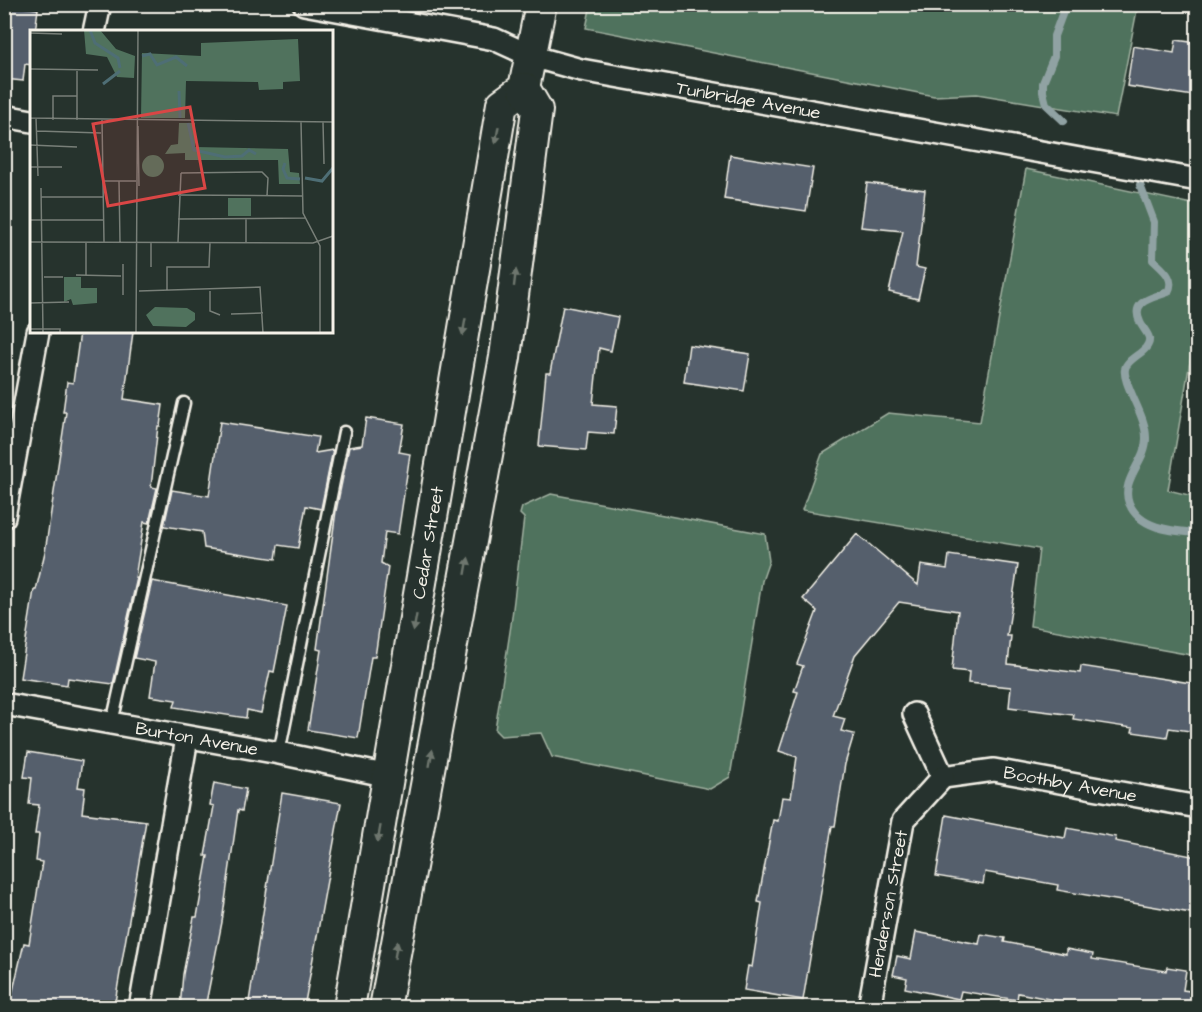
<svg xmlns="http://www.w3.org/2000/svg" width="1202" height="1012" font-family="'Architects Daughter',sans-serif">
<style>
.green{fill:#50725d;stroke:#a2b2a2;stroke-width:1.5}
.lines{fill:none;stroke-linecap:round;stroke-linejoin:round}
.stream{stroke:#90a2a3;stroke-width:8}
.building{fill:#545f6c;stroke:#f4f1e8;stroke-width:1.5}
.service-casing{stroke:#f4f1e8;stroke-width:15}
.minor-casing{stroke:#f4f1e8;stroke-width:26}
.secondary-casing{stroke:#f4f1e8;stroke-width:34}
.service{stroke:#26332d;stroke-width:10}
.minor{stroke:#26332d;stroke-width:21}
.secondary{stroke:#26332d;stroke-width:30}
.oneway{fill:#6e766e}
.labels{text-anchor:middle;stroke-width:5;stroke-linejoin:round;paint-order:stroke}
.street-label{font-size:18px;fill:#f4f1e8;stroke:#26332d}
.inset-river{fill:none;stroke:#4e6e75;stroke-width:3}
.inset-road{fill:none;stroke:#787f78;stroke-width:1.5}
.view{fill:#da4645;fill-opacity:0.15;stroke:#da4645;stroke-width:3}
.inset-edge{fill:none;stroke:#f4f1e8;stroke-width:3}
</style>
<rect width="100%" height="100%" fill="#26332d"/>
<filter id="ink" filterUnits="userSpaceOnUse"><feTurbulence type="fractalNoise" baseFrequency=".0167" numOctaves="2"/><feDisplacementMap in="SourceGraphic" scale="12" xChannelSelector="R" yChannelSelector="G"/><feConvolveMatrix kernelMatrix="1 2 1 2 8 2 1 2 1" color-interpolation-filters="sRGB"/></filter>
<g filter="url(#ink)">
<path class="green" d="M591,4H1138V5L1116,117L977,94L934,96L586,28Z
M1026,169L1197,205V321L1168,490L1197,497V656L1030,626L1039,549L802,510L822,454L888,413L980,422Z
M551,494L765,534L769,561L762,581L730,777L710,789L552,757L541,733L501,736L495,730L511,625L524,518L520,514L522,507Z"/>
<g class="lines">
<path class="stream" d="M1064,121L1046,104L1043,92V83L1054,56V36L1066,4
M1140,185L1154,222L1153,260C1162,269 1176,278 1168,292C1153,298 1130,300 1140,322C1142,327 1148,333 1149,338C1151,352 1127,357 1125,369C1122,384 1147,416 1146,439C1146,461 1120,480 1129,503C1140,530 1174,531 1198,533"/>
</g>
<path class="building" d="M4,5L38,9L35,32H32V65L25,64L23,81L4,79Z
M1176,40L1197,43L1193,96L1127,86L1133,46L1174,53Z
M730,155L813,168L806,211L724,199Z
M867,183L925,190L916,267L925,269L918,299L889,292L903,231L861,227Z
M563,306L618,317L611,351L599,348L593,404L617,406L614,434L588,432L586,450L539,446L546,373H550Z
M80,332H133L124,399L163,405L160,426H158L151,487L157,488L149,523L144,522L135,578H137L113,684L68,678L67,685L20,678L34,590H36L45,552L66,412H63L67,382L73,383Z
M689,345L750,354L744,391L684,382Z
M366,418L404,424L399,452L410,454L398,534L385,532L381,563L388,567L375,657H371L358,738L308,730L321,650L317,649L336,511L349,447L362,445Z
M220,422L318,437L315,453L333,450L321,509L306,506L298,548L278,545L276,559L204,548L202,532L164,526L172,490L209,496Z
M857,534L918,585L921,565L947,569L949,555L1018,565L1007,636H1011L1008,664L1080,673L1081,666L1197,684V732L1169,728L1167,737L1132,732L1133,728L1073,719L1074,715L1009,707L1011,687L968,683L969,672L952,670L958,611L899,602L855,655L833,716L845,719L841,731L854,734L845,764L835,826H832L803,1000L744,990L748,966L752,967L762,903L758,902L773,820L778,821L782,797L791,798L797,757L779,751L798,692L794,691L803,666L797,664L817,611L803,599Z
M152,581L287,606L274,672L270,671L261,713L247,710L246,718L174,707L176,700L150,696L155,662L134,658Z
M28,752L82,761L78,787L85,788L82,813L146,821L114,1008H9L24,943L29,944L42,862L36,861L39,834H35L39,805L29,804L32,778L24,777Z
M214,783L246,789L242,811L238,810L222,922L205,1008H180L183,974L194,917H197L208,856H205L214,806L210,805Z
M282,793L341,803L304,1008H248Z
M946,815L1065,838L1067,828L1116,837L1115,841L1197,857V914L1057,890L1058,885L985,872L983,884L936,876Z
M916,932L979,944L981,934L1005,938L1004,942L1066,954V949L1093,954L1092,959L1166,971L1167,967L1186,970L1183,990L1197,992V1008H1064L1065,1002L1018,993L1017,1000L961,991L959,999L905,988L907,978L893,975L897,956L911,959Z"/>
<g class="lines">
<g class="service-casing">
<path id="service" d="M112,723L184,403
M279,753L344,432"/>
</g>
<g class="minor-casing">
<g id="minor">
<path id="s1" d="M304,4L494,39L531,56L581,70L1198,180"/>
<path d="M94,32L100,4"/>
<path d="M4,116L32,121"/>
<path d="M4,517L38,332"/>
<path id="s2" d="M4,704L279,753L389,776"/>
<path d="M914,714L943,777"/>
<path id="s3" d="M943,777L994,770L1198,807"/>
<path d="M140,1008L187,738"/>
<path id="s4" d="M869,1008L903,821L943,777"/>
</g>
</g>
<g class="secondary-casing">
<g id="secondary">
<path id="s5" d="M349,1008L502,104L524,88L541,4"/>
<path d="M385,1008L505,357L537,110L524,88"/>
</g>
</g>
<use href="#service" class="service"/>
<use href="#minor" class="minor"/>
<use href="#secondary" class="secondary"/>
</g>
<defs><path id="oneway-solid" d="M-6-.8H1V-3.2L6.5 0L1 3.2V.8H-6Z" transform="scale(1.5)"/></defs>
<g class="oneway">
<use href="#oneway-solid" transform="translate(497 135) rotate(100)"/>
<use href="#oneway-solid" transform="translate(515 278) rotate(-83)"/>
<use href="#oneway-solid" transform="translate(464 327) rotate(100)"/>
<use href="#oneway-solid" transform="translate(467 566) rotate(-80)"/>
<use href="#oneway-solid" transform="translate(415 623) rotate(100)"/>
<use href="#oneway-solid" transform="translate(431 758) rotate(-80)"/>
<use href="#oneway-solid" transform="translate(379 834) rotate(100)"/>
<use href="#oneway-solid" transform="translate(396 950) rotate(-80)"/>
</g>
</g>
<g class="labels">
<g class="street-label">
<text dy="6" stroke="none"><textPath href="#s1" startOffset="456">Tunbridge Avenue</textPath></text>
<text dy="6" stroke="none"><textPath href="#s5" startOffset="472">Cedar Street</textPath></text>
<text dy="6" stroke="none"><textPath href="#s2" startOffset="196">Burton Avenue</textPath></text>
<text dy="6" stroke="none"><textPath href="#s3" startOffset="129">Boothby Avenue</textPath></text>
<text dy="6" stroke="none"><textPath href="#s4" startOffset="106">Henderson Street</textPath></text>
</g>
</g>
<g transform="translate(30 30)">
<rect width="303" height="303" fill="#26332d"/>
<path d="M54,0H70L86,19L105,26L104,48L87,47L77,27L56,24ZM268,9L270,51L253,52V59L229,60L228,52L156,51L155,88H111L112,23L171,26V13ZM149,93H165V117L258,119L260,142L269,143L270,154H249L248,130H155V123L135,124L141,115L148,114ZM112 136a11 11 0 1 1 22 0a11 11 0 1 1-22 0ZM198,168H221V186H198ZM34,247H51V258H67V273L43,275L41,269L34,272ZM125,277L157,278L165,283V290L156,297L123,296L116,285Z" fill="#50725d"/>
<path class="inset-river" d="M60,0L65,13L88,28L90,38M112,26L120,24L127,35L146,27L157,36M73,54L90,41M149,61L150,88M158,93L164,120L195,127L212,126L219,120L226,124M255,133L253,139L257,148L270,149M275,148L292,151L303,138"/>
<path class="inset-road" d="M0,3L32,4M1,39L68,40M47,41V90M0,68V88M0,88L303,92M6,88L8,146M23,90V66H47M72,90L74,212M271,92L273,183L290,216V303M293,92L294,134M108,96L109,156M7,101L71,103M0,115L47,117M0,137H32M151,143L232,142L238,148L237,166M72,151H106M89,151L90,212M11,158L13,303M148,165L273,166M11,167H74M148,189L275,188M0,190H74M0,212L283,213L303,206M121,212V237M148,212L151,143M216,213V189M46,245L91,246M56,245V213M14,247H33M109,261L230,257L233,303M137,261V237H179L180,213M180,261V281L190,285M93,265V234M0,273L39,272M201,284L233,283M0,299H30V303M106,303L108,0"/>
<path class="view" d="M160,77L175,158L78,176L63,94Z"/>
<rect width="303" height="303" class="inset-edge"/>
</g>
<rect width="1202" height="1012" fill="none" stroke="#26332d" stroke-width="24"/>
<rect x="12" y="12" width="1178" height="988" fill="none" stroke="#f4f1e8" stroke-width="2" filter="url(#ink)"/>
</svg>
